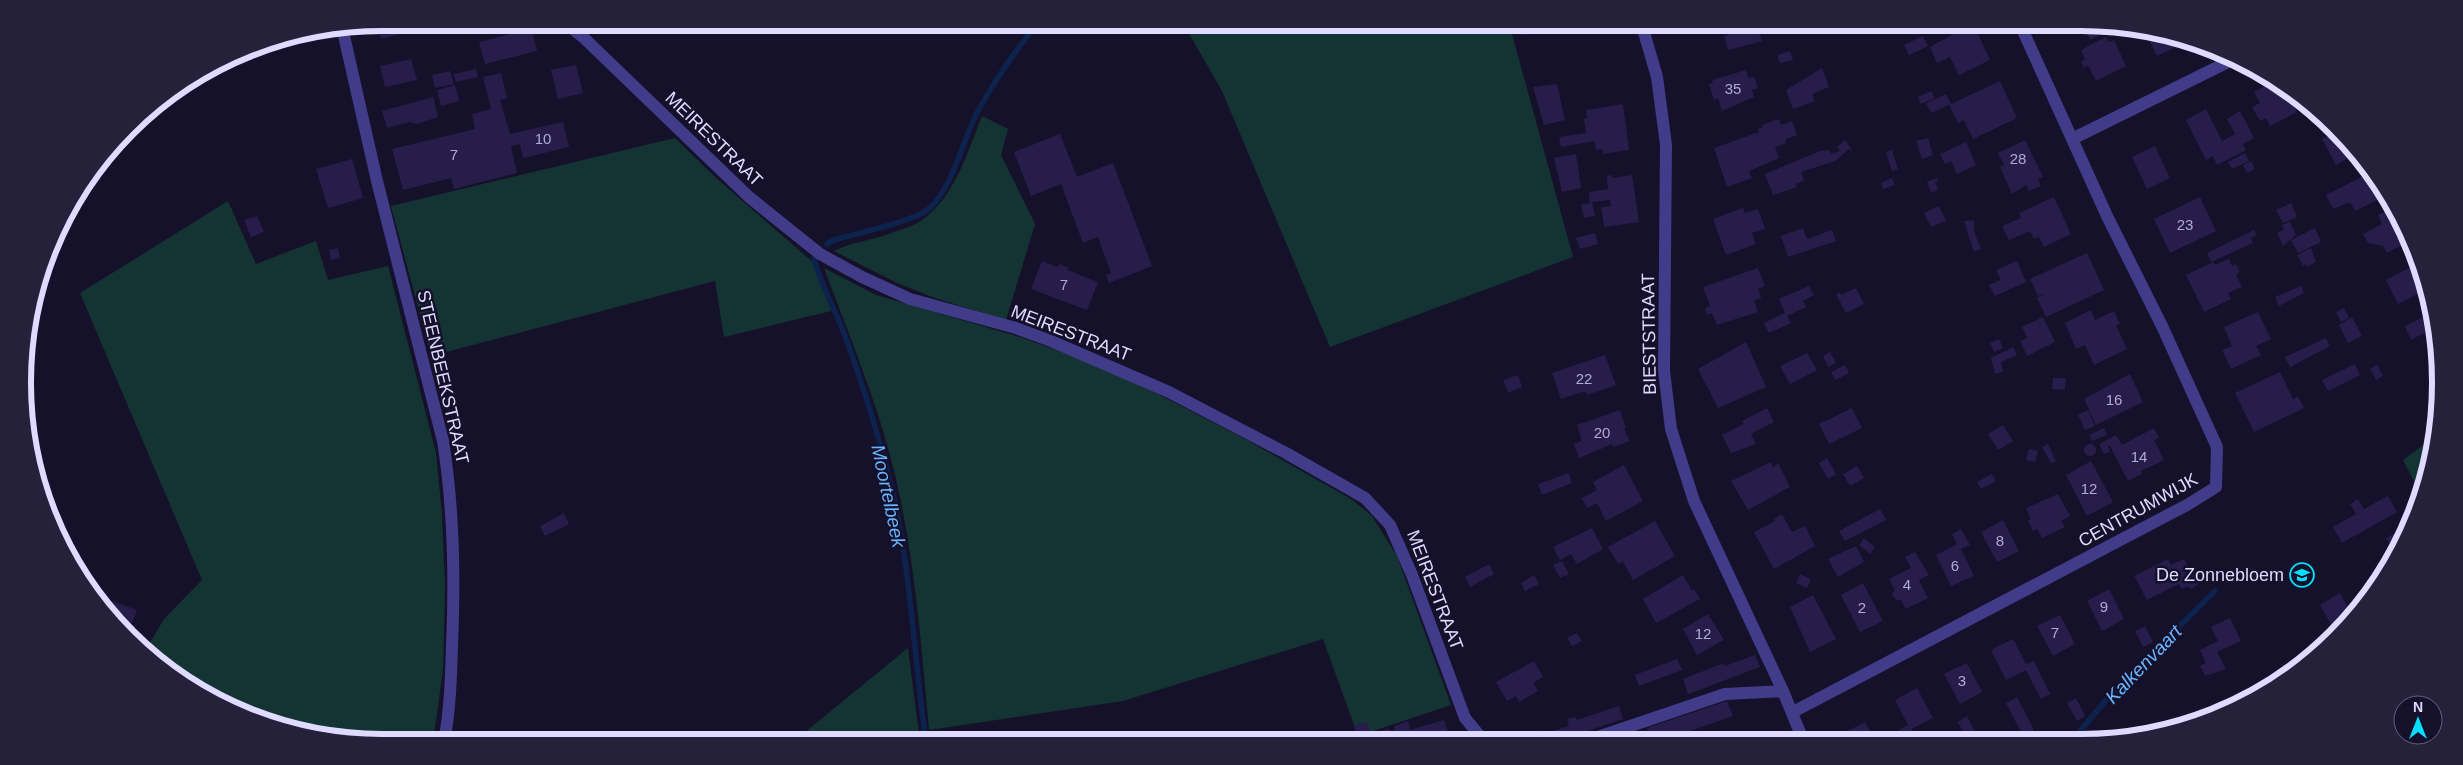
<svg xmlns="http://www.w3.org/2000/svg" width="2463" height="765" font-family="Helvetica,sans-serif">
<style>
.green{fill:#143434}
.lines{fill:none;stroke-linecap:round;stroke-linejoin:round}
.stream{stroke:#0d224d;stroke-width:5.5}
.building{fill:#271d4b}
.minor{stroke:#413c89;stroke-width:12}
.labels{text-anchor:middle;stroke-width:5;stroke-linejoin:round;paint-order:stroke}
.number-label{font-size:15px;fill:#b1abd2}
.street-label{font-size:18px;fill:#dfdaff;stroke:#16112a}
.poi-label{font-size:18px;fill:#dfdaff;stroke:#16112a;text-anchor:end}
.water-label{font-size:19px;font-style:italic;fill:#68b4ff;stroke:#16112a}
.rim{fill:none;stroke:#dfdaff;stroke-width:6}
</style>
<rect width="100%" height="100%" fill="#16112a"/>
<path class="green" d="M1183,23H1509L1573,257L1330,347L1222,91Z
M982,116L1008,129L1001,155L1035,224L1006,320L935,298L895,282L834,251C855,241 869,241 889,234C899,230 912,227 921,221C955,197 967,153 982,116Z
M675,138L715,177L815,264L831,311L724,337L715,281L431,356L391,206Z
M228,201L256,264L316,241L328,280L388,266L436,453L442,514L445,587L443,670L433,742H382L312,736L245,715L183,682L145,651L164,619L202,580L80,293Z
M824,268L876,295L1023,338L1089,362L1158,394L1247,440L1351,499L1372,516L1397,556L1451,705L1358,736L1323,639L1123,701L929,730C922,652 916,574 900,497C884,418 852,343 824,268Z
M2430,440L2434,453L2419,491L2403,460Z
M908,648L920,742H793Z"/>
<g class="lines">
<path class="stream" d="M827,244L834,240C857,233 915,222 931,207C955,182 962,141 978,111C995,80 1016,50 1038,22
M814,259C821,285 834,308 844,333C863,384 879,437 892,489C911,572 914,658 926,742
M2073,739L2113,692L2215,591"/>
</g>
<path class="building" d="M410,22L412,31L381,39L377,23Z
M515,22H530L537,51L485,64L479,42L518,32Z
M1517,22H1543L1545,32L1521,35Z
M1724,22H1755L1762,41L1728,50L1724,36L1728,35Z
M1973,23L1990,60L1959,75L1950,57L1937,63L1930,47Z
M2097,26L2101,34L2090,40L2086,31Z
M2144,29L2177,37L2181,44L2157,56Z
M1923,36L1928,46L1909,55L1904,45Z
M2106,37L2109,42L2114,40L2126,66L2096,81L2088,65L2084,68L2081,62L2085,59L2081,50Z
M1790,51L1793,60L1780,63L1777,55Z
M411,59L417,80L385,87L380,66Z
M576,65L583,93L558,99L551,70Z
M1822,68L1829,87L1812,94L1815,101L1793,109L1786,90Z
M476,69L478,77L456,82L454,74Z
M1746,70L1748,78L1754,77L1758,88L1752,90L1754,97L1722,111L1718,98L1714,100L1709,84L1713,83L1712,80Z
M450,71L454,84L435,88L432,75Z
M501,73L507,98L500,100L510,134L563,122L569,147L523,158L520,144L511,146L517,173L454,189L451,178L403,190L392,149L475,129L472,114L491,109L483,77Z
M2269,77L2284,86L2297,112L2270,126L2266,118L2260,121L2252,107L2260,103L2254,92L2271,83Z
M2000,81L2017,118L1973,139L1964,120L1958,123L1949,105Z
M1557,84L1565,120L1544,125L1533,87Z
M455,85L459,101L441,106L437,90Z
M1931,91L1935,98L1921,104L1918,97Z
M1946,94L1951,104L1931,113L1926,103Z
M433,97L438,117L417,124L410,122L387,128L382,111Z
M1623,104L1629,150L1603,154L1602,149L1596,150L1595,141L1561,147L1559,137L1586,133L1584,119L1587,118L1586,110Z
M2206,109L2222,141L2235,134L2227,119L2240,111L2254,138L2243,144L2246,150L2217,165L2213,156L2206,160L2186,120Z
M1779,119L1781,125L1792,121L1797,135L1786,139L1785,144L1775,147L1779,158L1749,171L1752,178L1727,187L1714,148L1759,132L1758,129L1763,127L1762,125Z
M2337,131L2356,154L2336,165L2322,139Z
M1060,134L1077,177L1113,163L1152,266L1109,283L1106,275L1111,273L1098,237L1083,243L1061,184L1031,196L1014,152Z
M1928,138L1933,155L1922,159L1916,141Z
M1845,140L1852,150L1851,151L1849,149L1835,161L1801,172L1804,181L1796,184L1797,187L1773,195L1765,174L1820,151L1830,150L1831,154L1840,151L1837,147Z
M2025,140L2043,177L2038,179L2041,186L2029,191L2026,185L2012,194L2000,167L2004,165L1998,153Z
M1966,142L1976,165L1957,174L1951,161L1945,164L1940,154Z
M2155,146L2170,178L2147,189L2132,157Z
M1892,150L1898,169L1892,171L1886,152Z
M2245,153L2249,161L2232,169L2228,162Z
M1576,154L1581,188L1562,192L1554,158Z
M352,159L363,198L328,208L316,169Z
M2251,161L2255,169L2247,173L2243,165Z
M2371,172L2387,195L2355,211L2350,202L2333,209L2326,195Z
M1612,175L1613,178L1632,175L1639,222L1604,227L1601,207L1611,206L1610,200L1592,202L1595,216L1584,218L1581,205L1590,203L1589,192L1608,189L1607,176Z
M1892,178L1895,185L1883,189L1881,183Z
M1937,178L1938,181L1935,182L1938,190L1931,193L1927,182Z
M2054,197L2071,234L2044,247L2039,237L2034,239L2030,231L2009,240L2002,226L2021,218L2019,213Z
M2200,197L2216,231L2170,253L2154,219Z
M2291,203L2297,217L2283,223L2276,210Z
M1939,206L1946,221L1931,227L1924,213Z
M1743,208L1745,213L1758,209L1765,229L1752,233L1756,244L1726,255L1713,219Z
M2390,209L2411,240L2387,253L2383,246L2368,243L2363,234L2382,224L2378,215Z
M257,216L264,232L251,237L244,220Z
M1974,220V231L1981,249L1974,252L1964,221Z
M2290,222L2296,235L2283,246L2277,233L2284,230L2282,225Z
M1803,228L1807,239L1832,230L1836,241L1788,257L1781,236Z
M2315,228L2321,242L2298,253L2291,240Z
M2254,230L2257,235L2251,238L2253,243L2211,262L2207,253Z
M1595,233L1598,244L1580,249L1576,238Z
M338,248L340,258L331,260L329,250Z
M2311,248L2316,262L2307,267L2306,264L2303,266L2297,255Z
M2087,253L2104,290L2046,317L2037,298L2046,293L2038,296L2030,279Z
M2229,259L2232,266L2236,264L2240,272L2236,275L2242,287L2228,293L2231,299L2204,312L2186,275L2213,262L2215,265Z
M1042,261L1058,267L1059,264L1069,268L1067,270L1098,282L1087,310L1031,289Z
M2017,261L2026,282L1995,296L1989,285L2001,280L1996,270Z
M2418,263L2427,289L2398,304L2386,280Z
M1758,268L1765,286L1758,289L1761,298L1754,301L1758,312L1717,325L1712,313L1707,315L1705,308L1710,306L1703,287Z
M1809,286L1814,295L1803,301L1806,307L1787,316L1791,323L1769,333L1764,323L1785,313L1779,299Z
M2301,286L2304,293L2279,306L2275,297Z
M1856,288L1864,304L1846,313L1836,294L1840,292L1841,295Z
M2344,308L2349,318L2341,322L2336,312Z
M2091,310L2095,320L2114,311L2120,324L2116,325L2127,349L2094,365L2085,345L2076,349L2065,323Z
M2258,312L2271,339L2256,346L2261,355L2231,369L2222,350L2232,346L2224,327Z
M2433,312L2436,337L2428,341L2424,333L2411,340L2405,326Z
M2043,317L2055,342L2027,356L2020,341L2027,338L2022,327Z
M2352,317L2362,336L2348,343L2339,325Z
M2326,338L2330,346L2290,367L2285,357Z
M1999,339L2003,348L1994,352L1990,343Z
M1746,342L1766,387L1718,408L1698,369Z
M2013,347L2017,355L2001,362L2003,372L1995,374L1991,358Z
M1830,352L1836,363L1828,367L1823,356Z
M1807,353L1817,370L1790,384L1780,366Z
M1605,355L1616,385L1587,395L1585,391L1561,399L1552,373Z
M2355,364L2360,375L2328,391L2322,380Z
M1845,365L1849,373L1835,380L1831,372Z
M2377,365L2383,376L2376,380L2370,369Z
M2280,372L2293,399L2298,396L2304,408L2254,432L2235,393Z
M2130,374L2143,402L2096,425L2084,399Z
M1518,375L1522,387L1508,393L1503,380Z
M2053,378H2066L2065,390L2052,389Z
M1767,408L1774,422L1751,434L1756,444L1731,453L1722,435L1744,424L1742,421Z
M1852,408L1862,428L1829,444L1819,424Z
M1620,410L1626,428L1624,429L1630,441L1613,447L1612,444L1610,445L1579,458L1574,444L1582,441L1577,425Z
M2088,410L2095,426L2085,430L2078,415Z
M2003,425L2013,441L1998,450L1988,434Z
M2104,428L2107,435L2092,441L2089,435Z
M2154,428L2159,438L2154,440L2164,460L2141,471L2142,474L2128,481L2110,446L2108,447L2110,452L2104,454L2099,444L2116,435L2122,445Z
M2084 450a6 6 0 1 1 12 0a6 6 0 1 1-12 0Z
M2048,444L2056,461L2051,463L2042,447Z
M2029,449L2038,451L2035,462L2026,460Z
M1827,458L1836,474L1828,479L1819,463Z
M2091,461L2113,502L2087,516L2066,475Z
M1771,462L1773,468L1778,463L1790,487L1748,510L1731,481Z
M1624,465L1643,501L1606,521L1597,503L1587,508L1582,498L1597,490L1593,482Z
M1857,466L1864,478L1850,486L1843,474Z
M1569,473L1572,483L1542,495L1538,484Z
M1992,474L1996,481L1981,489L1977,482Z
M2058,494L2070,516L2061,521L2065,527L2042,538L2037,529L2033,531L2028,520L2031,519L2026,508Z
M2388,496L2397,512L2342,543L2333,527L2356,514L2350,504L2358,499L2364,509Z
M1880,509L1886,520L1845,541L1839,531Z
M564,513L569,524L545,536L540,526Z
M1782,514L1792,532L1805,526L1815,546L1774,569L1754,532L1775,521L1774,519Z
M2003,520L2019,551L1997,562L1981,532Z
M1655,521L1675,556L1633,580L1623,562L1618,564L1608,547Z
M2406,527L2397,550L2396,554L2386,538Z
M1592,528L1603,549L1577,564L1571,554L1578,550L1560,560L1553,547Z
M1961,529L1970,545L1961,549L1974,576L1951,586L1936,555L1957,544L1952,534Z
M1864,538L1875,547L1870,554L1859,545Z
M1856,546L1864,562L1838,577L1828,559Z
M1915,552L1929,575L1919,580L1928,598L1906,609L1901,600H1896L1892,594L1895,590L1889,579L1911,568L1905,557Z
M2168,559L2171,565L2184,559L2198,585L2190,589L2188,586L2182,589L2179,584L2147,600L2134,576Z
M1562,561L1569,574L1560,578L1553,565Z
M1489,564L1494,574L1470,587L1465,577Z
M1800,574L1811,579L1807,588L1796,583Z
M1534,575L1539,584L1525,591L1521,583Z
M1683,575L1692,591L1694,589L1700,599L1656,623L1643,599Z
M1863,583L1883,621L1860,632L1841,595Z
M2109,589L2124,619L2102,631L2087,601Z
M2340,593L2352,615L2337,635L2320,605Z
M1813,595L1836,639L1810,652L1790,607Z
M104,598L137,610L132,623L110,615L101,605Z
M1708,614L1724,640L1697,655L1683,629Z
M2060,615L2075,644L2053,656L2037,626Z
M2230,618L2241,641L2217,652L2226,669L2205,676L2200,666L2206,663L2200,650L2218,641L2211,627Z
M2145,626L2153,642L2143,647L2135,631Z
M1577,633L1582,641L1572,646L1567,638Z
M2013,639L2026,664L2034,661L2050,694L2041,699L2026,670L2006,680L1991,650Z
M1755,655L1760,667L1688,694L1683,679L1724,663L1725,666Z
M1677,659L1682,670L1639,686L1635,675Z
M1534,661L1543,677L1533,683L1538,691L1519,702L1516,696L1507,701L1496,682Z
M1967,663L1982,692L1960,704L1944,674Z
M1917,688L1933,718L1911,729L1917,740H1899L1897,736L1900,734L1898,731L1908,725L1895,700Z
M2255,690L2256,694L2240,705L2200,717L2198,711Z
M2017,697L2032,726L2038,740H2025L2006,703Z
M2076,698L2085,716L2077,721L2067,703Z
M1727,701L1733,716L1664,740H1651L1647,728Z
M1619,706L1623,719L1561,740H1531L1528,734L1538,730L1540,735L1569,726L1567,719L1575,717L1577,720Z
M1967,716L1979,739L1977,740H1967L1958,722Z
M2181,717L2183,723L2124,739V737Z
M1444,720L1451,741H1398L1396,735L1393,736L1395,741H1384L1381,731L1388,729L1391,731L1395,729L1394,726L1408,721L1410,730Z
M1367,722L1371,734L1358,738L1354,726Z
M1865,722L1874,740H1850L1846,732Z"/>
<g class="lines">
<path class="minor" d="M564,22L583,37L749,197L820,254L862,277L910,299L1016,328L1051,341L1169,392L1286,453L1365,498L1390,525L1412,575L1465,718L1484,741
M1641,22L1657,77L1666,145L1664,371L1671,429L1694,501L1783,691L1803,740
M342,27L377,181L443,441C454,509 455,578 452,647C451,679 450,711 444,742
M2072,139L2234,59
M1793,712L2187,505L2216,487L2217,447L2162,326L2107,216L2019,22
M1589,740L1725,694L1783,691"/>
</g>
<defs>
<g id="school-ring" transform="scale(1.25)"><circle r="9.5" fill="#16112a" stroke="#06defe" stroke-width="1.5"/><path d="M0-5L7-2L0 1L-7-2ZM-4 1L0 2.5L4 1V4Q0 6-4 4Z" fill="#06defe"/></g>
</defs>
<g fill-rule="evenodd">
<use href="#school-ring" x="2302" y="575"/>
</g>
<g class="labels">
<g class="number-label">
<text x="1733" y="94">35</text>
<text x="543" y="144">10</text>
<text x="454" y="160">7</text>
<text x="2018" y="164">28</text>
<text x="2185" y="230">23</text>
<text x="1064" y="290">7</text>
<text x="1584" y="384">22</text>
<text x="2114" y="405">16</text>
<text x="1602" y="438">20</text>
<text x="2139" y="462">14</text>
<text x="2089" y="494">12</text>
<text x="2000" y="546">8</text>
<text x="1955" y="571">6</text>
<text x="1907" y="590">4</text>
<text x="2104" y="612">9</text>
<text x="1862" y="613">2</text>
<text x="2055" y="638">7</text>
<text x="1703" y="639">12</text>
<text x="1962" y="686">3</text>
</g>
<g class="street-label">
<text transform="translate(714 139) rotate(44)" y="6">MEIRESTRAAT</text>
<text transform="translate(1071 333) rotate(21)" y="6">MEIRESTRAAT</text>
<text transform="translate(1649 334) rotate(-91)" y="6">BIESTSTRAAT</text>
<text transform="translate(443 377) rotate(77)" y="6">STEENBEEKSTRAAT</text>
<text transform="translate(2138 510) rotate(-29)" y="6">CENTRUMWIJK</text>
<text transform="translate(1435 590) rotate(69)" y="6">MEIRESTRAAT</text>
</g>
<g class="poi-label">
<text x="2284" y="581">De Zonnebloem</text>
</g>
<g class="water-label">
<text transform="translate(889 496) rotate(78)" y="7">Moortelbeek</text>
<text transform="translate(2143 664) rotate(-46)" y="7">Kalkenvaart</text>
</g>
</g>
<path d="M0 0H2463V765H0ZM382 31H2081A351 351 0 0 1 2432 382V383A351 351 0 0 1 2081 734H382A351 351 0 0 1 31 383V382A351 351 0 0 1 382 31Z" fill="#26213b" fill-rule="evenodd"/>
<path class="rim" d="M382 31H2081A351 351 0 0 1 2432 382V383A351 351 0 0 1 2081 734H382A351 351 0 0 1 31 383V382A351 351 0 0 1 382 31Z"/>
<g transform="translate(2418 720)"><circle r="24" fill="#16112a" stroke="#66617f"/>
<path d="M0-4L9 19L0 12L-9 19Z" fill="#06defe"/>
<text y="-8" font-size="14" font-weight="bold" text-anchor="middle" fill="#dfdaff">N</text>
</g>
</svg>
